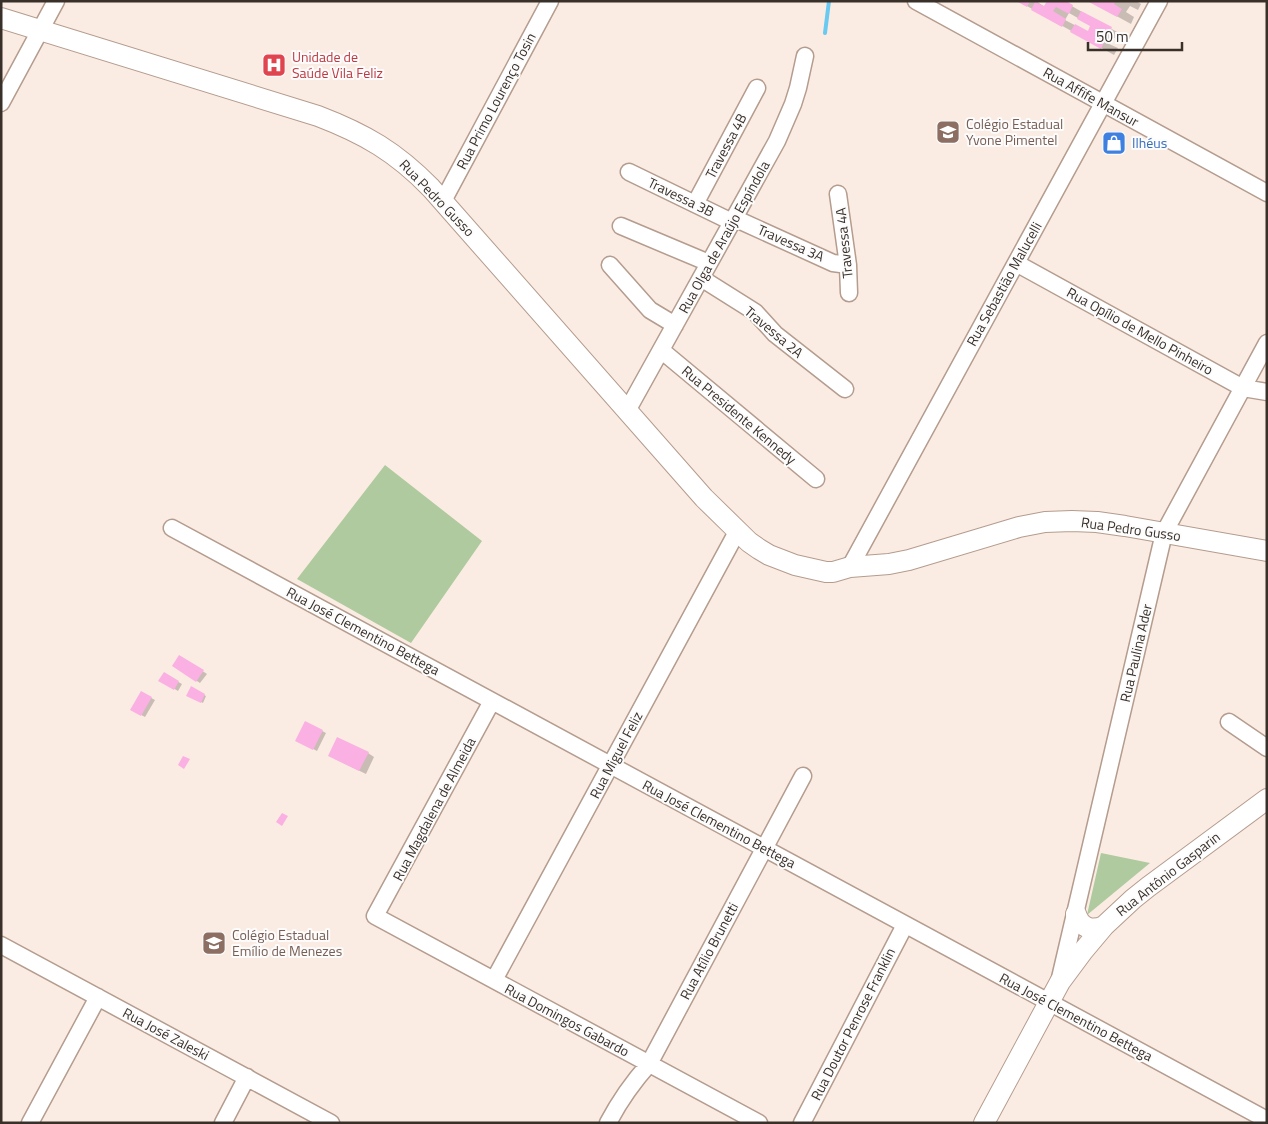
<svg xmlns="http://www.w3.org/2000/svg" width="1268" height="1124" font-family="'Titillium Web',sans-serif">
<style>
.green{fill:#afca9e}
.shadow{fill:#0003;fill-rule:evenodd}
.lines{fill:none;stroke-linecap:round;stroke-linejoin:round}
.stream{stroke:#6ac9f1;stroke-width:4}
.building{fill:#fab0e2}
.minor-casing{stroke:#b49c8e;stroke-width:19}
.major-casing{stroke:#b49c8e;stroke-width:22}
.minor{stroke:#fff;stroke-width:16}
.major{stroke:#fff;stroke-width:20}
.labels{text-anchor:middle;stroke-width:4;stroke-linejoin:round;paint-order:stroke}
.health-label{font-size:14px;fill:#be3a42;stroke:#fcfcfc;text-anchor:start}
.street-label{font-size:14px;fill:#39302a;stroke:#fcfcfc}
.education-label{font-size:14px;fill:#785e54;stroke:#fcfcfc;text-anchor:start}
.shop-label{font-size:14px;fill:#366cbe;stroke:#fcfcfc;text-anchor:start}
</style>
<rect width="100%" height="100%" fill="#fbece3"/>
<path class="green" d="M385,465L482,541L411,643L297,579Z
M1101,853L1150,863L1087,915Z"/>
<path class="shadow" d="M1018,1H1036L1045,7L1063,1L1124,36L1121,42L1113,37L1109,44L1118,48L1114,55ZM1069,13L1092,26L1088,32L1065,20Z
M1089,1H1136L1141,4L1138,10L1130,6L1126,12L1134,17L1131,24Z
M180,656L207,674L200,683L174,666Z
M164,674L182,684L178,691L160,680Z
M191,688L206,696L203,703L188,695Z
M142,693L155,700L145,717L132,710Z
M305,722L326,733L317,751L297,740Z
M368,753L374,757L366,774L335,759Z"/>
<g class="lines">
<path class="stream" d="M825,33L829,1"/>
</g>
<path class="building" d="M1016,1H1030L1027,7Z
M1047,1H1066L1073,5L1069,14L1056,7L1053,11L1066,19L1062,27L1031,10L1035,2L1044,6Z
M1087,1H1115L1114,4L1122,9L1117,17Z
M1081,11L1112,27L1108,36L1099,31L1097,36L1105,40L1101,49L1070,32L1075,24L1088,31L1090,26L1077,19Z
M179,655L204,670L196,682L172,666Z
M164,672L179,681L174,690L158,681Z
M191,686L205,694L201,703L186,696Z
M141,691L152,697L141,716L130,710Z
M305,721L323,730L313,750L295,741Z
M337,737L369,752L359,771L328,756Z
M183,756L190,759L184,769L178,765Z
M282,813L288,816L282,826L276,822Z"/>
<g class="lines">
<g class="minor-casing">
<path id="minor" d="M916,1L1267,193
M1,103L56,1
M629,172L732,222
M838,194L848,265L849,293
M443,201L550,1
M695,204L757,88
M734,218L833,263L848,265
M621,226L709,263
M1016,263L1243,388L1267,392
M610,265L650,310L675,325
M701,278L755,312L775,334L845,389
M661,350L816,479
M627,411L777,141L793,104L798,88L805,56
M172,528L1267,1120
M850,567L1159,1
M492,701L375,916L759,1123
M1229,722L1267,748
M1,945L331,1123
M1060,978L1164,533L1267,343
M494,980L738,530
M30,1123L98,997
M223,1123L247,1077
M608,1123C620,1100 632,1083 649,1064L803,776
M802,1123L905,925"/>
</g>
<g class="major-casing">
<path id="major" d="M1,18L318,116C365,134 396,152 431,188L704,498L749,542L759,549L769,555L795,565L826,572H833L850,567L889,564L909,560L1019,527L1045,522L1072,521L1097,522L1125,526L1267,551
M1076,914C1080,927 1091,932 1104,926
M984,1123L1060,982L1083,951L1104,926L1133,899L1148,887L1267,799"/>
</g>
<use href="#minor" class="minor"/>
<use href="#major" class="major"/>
</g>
<defs>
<g id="hospital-square" transform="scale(1.25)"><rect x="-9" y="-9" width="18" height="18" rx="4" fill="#e0444e" stroke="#fcfcfc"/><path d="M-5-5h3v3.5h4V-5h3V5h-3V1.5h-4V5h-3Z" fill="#fff"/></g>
<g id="school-square" transform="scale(1.25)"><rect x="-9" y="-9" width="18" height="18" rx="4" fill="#8d6e63" stroke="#fcfcfc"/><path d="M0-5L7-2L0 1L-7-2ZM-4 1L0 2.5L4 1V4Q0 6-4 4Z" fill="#fff"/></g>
<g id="shop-square" transform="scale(1.25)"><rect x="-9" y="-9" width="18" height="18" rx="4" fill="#3f7fe0" stroke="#fcfcfc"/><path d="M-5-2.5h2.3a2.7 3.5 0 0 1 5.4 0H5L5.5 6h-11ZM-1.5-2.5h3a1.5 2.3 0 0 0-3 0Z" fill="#fff"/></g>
</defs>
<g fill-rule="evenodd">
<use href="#hospital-square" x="274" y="65"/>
<use href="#school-square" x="948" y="132"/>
<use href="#shop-square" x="1114" y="143"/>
<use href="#school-square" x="214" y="943"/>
</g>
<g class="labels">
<g class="health-label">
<text x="292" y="62">Unidade de<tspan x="292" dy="16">Saúde Vila Feliz</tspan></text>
</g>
<g class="street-label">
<text transform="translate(1091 97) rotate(29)" y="5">Rua Affife Mansur</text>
<text transform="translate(496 101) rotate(-62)" y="5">Rua Primo Lourenço Tosin</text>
<text transform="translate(726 146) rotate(-62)" y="5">Travessa 4B</text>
<text transform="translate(681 197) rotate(26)" y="5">Travessa 3B</text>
<text transform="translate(437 198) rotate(46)" y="5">Rua Pedro Gusso</text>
<text transform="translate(724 237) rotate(-61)" y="5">Rua Olga de Araújo Espíndola</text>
<text transform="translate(791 243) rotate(24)" y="5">Travessa 3A</text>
<text transform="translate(844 243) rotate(-96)" y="5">Travessa 4A</text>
<text transform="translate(1004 284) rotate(-61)" y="5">Rua Sebastião Malucelli</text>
<text transform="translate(1140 331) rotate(29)" y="5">Rua Opílio de Mello Pinheiro</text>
<text transform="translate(774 332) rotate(40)" y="5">Travessa 2A</text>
<text transform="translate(739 415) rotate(40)" y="5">Rua Presidente Kennedy</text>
<text transform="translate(1131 529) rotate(8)" y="5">Rua Pedro Gusso</text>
<text transform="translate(363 631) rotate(28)" y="5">Rua José Clementino Bettega</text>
<text transform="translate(1136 653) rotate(-77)" y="5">Rua Paulina Ader</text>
<text transform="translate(616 755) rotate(-62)" y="5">Rua Miguel Feliz</text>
<text transform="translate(434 809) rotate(-62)" y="5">Rua Magdalena de Almeida</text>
<text transform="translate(719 824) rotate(28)" y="5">Rua José Clementino Bettega</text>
<text transform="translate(1168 874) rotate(-38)" y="5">Rua Antônio Gasparin</text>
<text transform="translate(709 951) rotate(-62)" y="5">Rua Atílio Brunetti</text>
<text transform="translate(1076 1017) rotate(28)" y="5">Rua José Clementino Bettega</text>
<text transform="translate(567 1020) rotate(28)" y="5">Rua Domingos Gabardo</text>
<text transform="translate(853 1024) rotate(-63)" y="5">Rua Doutor Penrose Franklin</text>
<text transform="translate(166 1034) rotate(28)" y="5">Rua José Zaleski</text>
</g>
<g class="education-label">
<text x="966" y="129">Colégio Estadual<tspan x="966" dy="16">Yvone Pimentel</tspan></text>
<text x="232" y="940">Colégio Estadual<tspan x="232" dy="16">Emílio de Menezes</tspan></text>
</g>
<g class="shop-label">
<text x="1132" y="148">Ilhéus</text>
</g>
</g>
<rect width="1268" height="1124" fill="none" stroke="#39302a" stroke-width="5"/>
<path d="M1088 42v8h94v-8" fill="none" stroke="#39302a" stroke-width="2.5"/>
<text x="1096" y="42" font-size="15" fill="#39302a" stroke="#fcfcfc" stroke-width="4" paint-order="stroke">50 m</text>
</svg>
